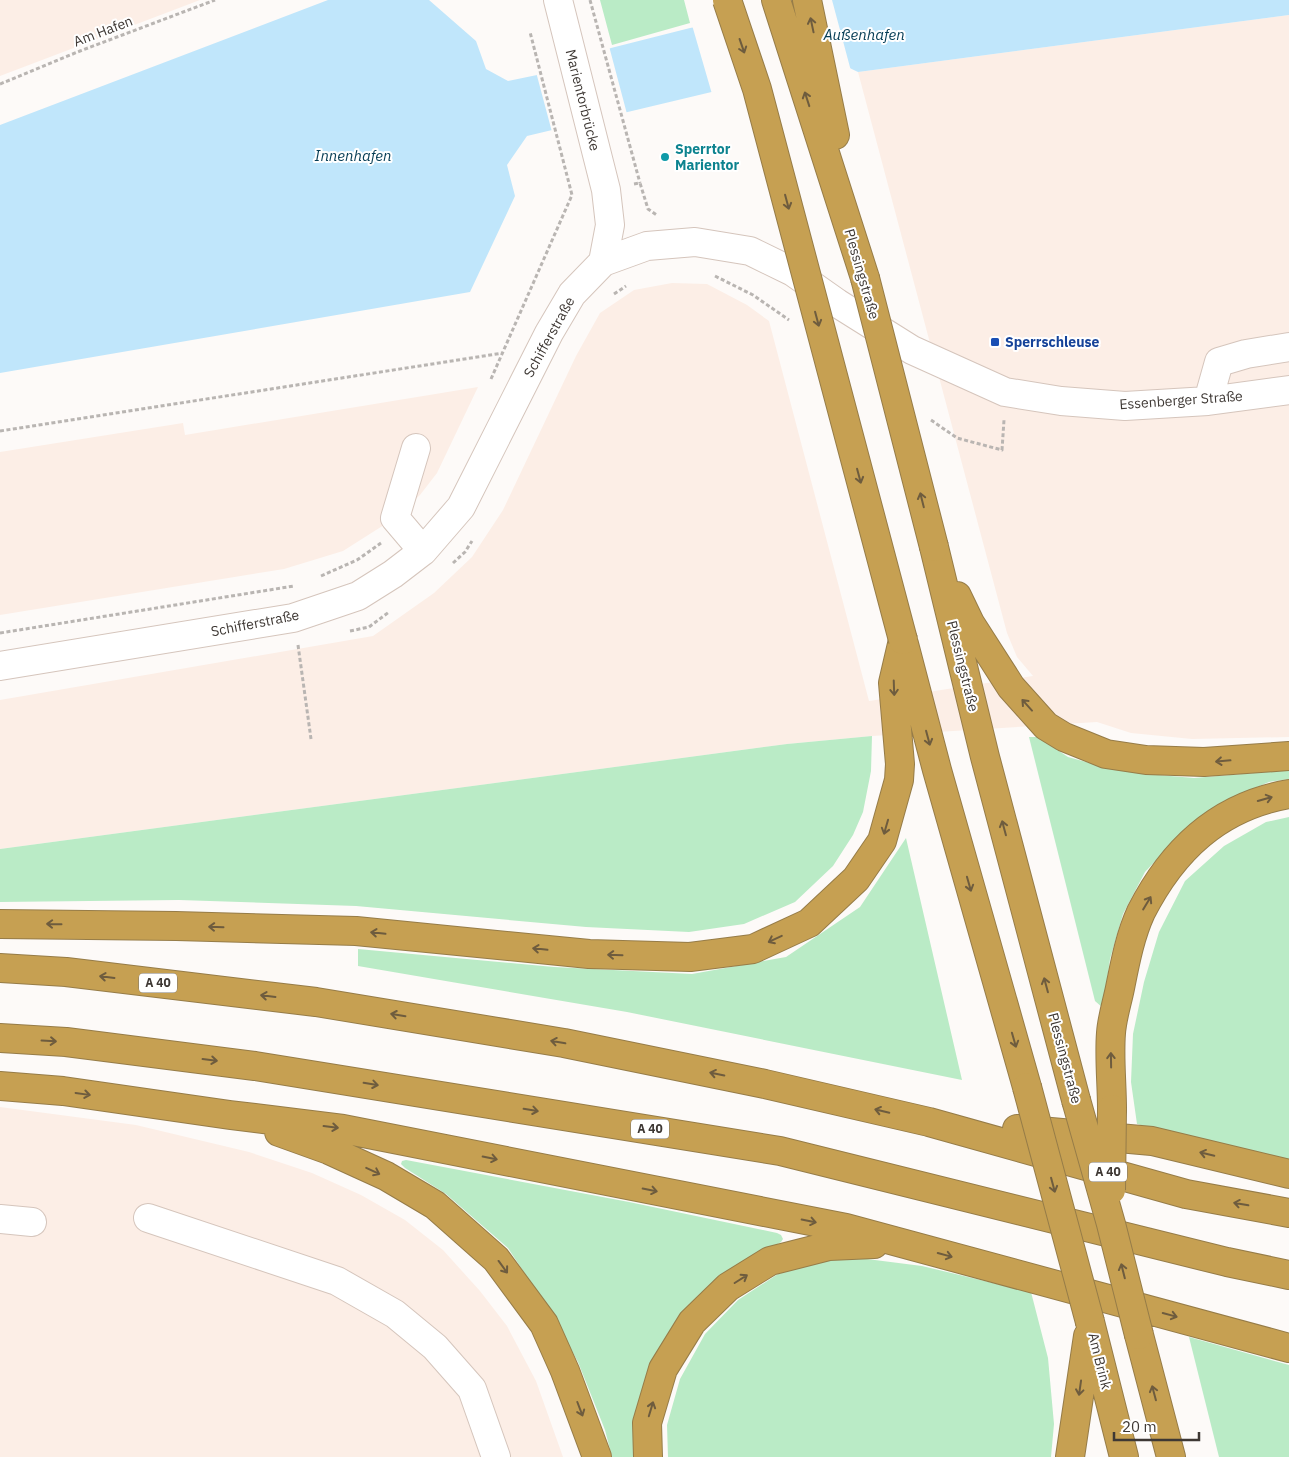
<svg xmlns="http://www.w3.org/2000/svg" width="1289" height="1457" font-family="'IBM Plex Sans',sans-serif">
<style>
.built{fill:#fceee6}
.green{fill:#baebc6}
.water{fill:#c0e6fb}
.pier{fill:#fdfaf8}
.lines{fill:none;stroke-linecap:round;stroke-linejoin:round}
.minor-casing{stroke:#d5c5bc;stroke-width:30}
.highway-casing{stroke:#967c48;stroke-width:30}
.path{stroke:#b9b5b2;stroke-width:3;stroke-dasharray:4 2.5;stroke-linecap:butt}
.minor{stroke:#fff;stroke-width:28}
.highway{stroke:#c6a052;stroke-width:28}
.highway-bridge-casing{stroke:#967c48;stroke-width:30;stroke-linecap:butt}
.highway-bridge{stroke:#c6a052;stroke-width:28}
.oneway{stroke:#6e5c3e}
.culture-dot{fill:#0f9aa8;stroke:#fff;stroke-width:2}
.transit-dot{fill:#1a4fb4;stroke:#fff;stroke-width:2}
.labels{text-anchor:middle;stroke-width:4;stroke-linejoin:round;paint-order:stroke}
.shield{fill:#fff;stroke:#787471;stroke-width:1}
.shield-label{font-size:12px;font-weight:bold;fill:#3e3834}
.street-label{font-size:14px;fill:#3e3834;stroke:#fff}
.culture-label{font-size:14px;font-weight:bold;fill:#0d838f;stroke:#fff;text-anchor:start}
.transit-label{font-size:14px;font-weight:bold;fill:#164399;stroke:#fff;text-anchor:start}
.water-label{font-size:15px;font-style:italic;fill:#063d55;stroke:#fff}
</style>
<rect width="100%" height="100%" fill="#fdfaf8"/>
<path class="built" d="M0,0H200L0,76Z
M1289,15V737L1192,739L1131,733L1097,722L872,736L787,744L0,849V700L373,636L434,593L472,557L503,510L576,356L600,313L634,290L672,283L707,284L747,305L769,321L869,701L1033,676L1017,657L1007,633L858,72Z
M478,387L437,473L420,495L395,518L343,551L284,569L0,615V452L183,423L185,435Z
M0,1107L136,1125L249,1152L312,1173L361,1195L405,1220L443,1250L480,1291L507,1326L536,1381L563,1457H0Z"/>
<path class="green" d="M600,0H684L690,23L612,45Z
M872,736L871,771L863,812L853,835L833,866L795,902L744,924L689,932L586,927L356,906L179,900L0,902V849L787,744Z
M1029,737H1038L1068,757L1108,768L1147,774L1194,778L1289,770V779L1269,782L1224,801L1186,828L1145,872L1123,914L1110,959L1103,1008L1095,1001Z
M1289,817V1162L1220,1148L1137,1124L1131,1082L1133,1034L1144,982L1159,932L1185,881L1224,846L1266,822Z
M906,838L962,1080L627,1012L358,966V949L554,967L692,974L786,957L860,907Z
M406,1160L629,1202L777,1233L781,1235L783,1239L781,1242L718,1280L636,1457H612L605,1430L578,1362L552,1315L508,1248L446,1194L405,1168L401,1164L402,1161Z
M830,1258L867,1259L922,1266L1031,1292L1048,1358L1054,1424L1051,1457H668L667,1425L680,1379L705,1334L738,1300L778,1274Z
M1189,1337L1289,1365V1457H1219Z"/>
<path class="water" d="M328,0H429L476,41L486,69L508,81L537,75L611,48L690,28L823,4L828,0H1289V15L858,72L837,62L527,136L507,165L515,196L470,292L0,373V125Z"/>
<path class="pier" d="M824,0H832L851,71L837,64L712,94L692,25L822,2Z
M609,46L627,114L552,132L536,72Z"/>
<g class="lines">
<g class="minor-casing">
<path id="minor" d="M558,0L606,190L610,225L603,262
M1208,401L1219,362L1246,354L1289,347
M416,448L395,518L423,551
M0,666L293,618L358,596L393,574L423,551L461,507L549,333L572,294L603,262L647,246L695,242L750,251L793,272L837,303L912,350L1005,392L1061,401L1125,406L1208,401L1289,390
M148,1218L337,1281L395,1314L435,1347L472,1389L496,1457
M0,1219L32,1222"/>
</g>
<g class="highway-casing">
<path id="highway" d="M776,0L865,278
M807,0L835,135
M934,547L985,757L1076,1100
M957,596L970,623L1011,687L1046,726L1064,737L1106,754L1146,760L1204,762L1289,756
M904,644L937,770L1027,1087
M0,924L176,926L356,931L589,954L690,957L753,949L809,923L856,879L882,841L899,780L900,764L893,683L903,640
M0,968L66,972L316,1002L564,1043L765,1084L929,1122L1186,1194L1289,1213
M0,1038L66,1042L255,1066L780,1151L1227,1262L1289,1275
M0,1086L63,1091L230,1115L343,1129L846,1228L1289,1348
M1112,1109C1112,1084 1109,1058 1111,1033C1112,1018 1117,1003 1120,988C1125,963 1130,936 1141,912C1173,849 1219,806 1289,794
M1017,1129L1152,1141L1289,1174
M279,1132L329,1150L386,1176L435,1205L496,1259L544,1324L565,1371L597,1457
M1090,1322L1124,1457
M1139,1335L1171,1457
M648,1457L647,1423L663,1369L692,1322L728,1287L770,1261L829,1246L874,1244
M1070,1457L1088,1336"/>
</g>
<path class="path" d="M590,0L640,183
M0,84L80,51L215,0
M634,184L640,183L648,209L658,216
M715,276L753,295L789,320
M614,294L626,286
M491,379L572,195L530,32
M931,420L957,438L1002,450L1004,420
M0,431L503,353
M453,563L465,552L472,541
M321,576L357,560L381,543
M350,631L369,627L389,612
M0,633L294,586
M298,645L311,739"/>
<use href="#minor" class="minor"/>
<use href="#highway" class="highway"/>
<g class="highway-bridge-casing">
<path id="highway-bridge" d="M727,0L757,89L903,640
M865,278L934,547
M1027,1087L1090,1322
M1076,1100L1111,1224L1139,1335
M1111,1190L1112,1109"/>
</g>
<use href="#highway-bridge" class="highway-bridge"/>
</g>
<defs><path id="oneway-shaft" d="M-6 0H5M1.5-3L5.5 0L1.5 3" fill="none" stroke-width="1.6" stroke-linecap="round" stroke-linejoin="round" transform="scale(1.25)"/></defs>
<g class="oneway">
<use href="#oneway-shaft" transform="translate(812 25) rotate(-102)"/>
<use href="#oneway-shaft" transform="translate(742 46) rotate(71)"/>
<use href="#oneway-shaft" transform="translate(807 99) rotate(-108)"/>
<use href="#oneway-shaft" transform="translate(787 202) rotate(75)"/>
<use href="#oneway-shaft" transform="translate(817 319) rotate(75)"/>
<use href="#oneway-shaft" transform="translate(859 476) rotate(75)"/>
<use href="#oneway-shaft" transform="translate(922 500) rotate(-104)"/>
<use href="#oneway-shaft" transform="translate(894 688) rotate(88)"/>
<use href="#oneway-shaft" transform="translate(1027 705) rotate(-132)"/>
<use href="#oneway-shaft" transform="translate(928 738) rotate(75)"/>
<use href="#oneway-shaft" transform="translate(1223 761) rotate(175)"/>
<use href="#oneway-shaft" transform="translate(1265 799) rotate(-16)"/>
<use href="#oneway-shaft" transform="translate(886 827) rotate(106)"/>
<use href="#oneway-shaft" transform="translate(1004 828) rotate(-105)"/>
<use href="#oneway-shaft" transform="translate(969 884) rotate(74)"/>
<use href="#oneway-shaft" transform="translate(1147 903) rotate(-59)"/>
<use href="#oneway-shaft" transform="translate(54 924) rotate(-179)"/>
<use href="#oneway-shaft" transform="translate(216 927) rotate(-178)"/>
<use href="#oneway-shaft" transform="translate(378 933) rotate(-174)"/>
<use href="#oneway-shaft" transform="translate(775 939) rotate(155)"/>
<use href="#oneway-shaft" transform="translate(540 949) rotate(-174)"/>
<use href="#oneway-shaft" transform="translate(615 955) rotate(-178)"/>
<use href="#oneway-shaft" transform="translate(107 977) rotate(-173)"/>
<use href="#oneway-shaft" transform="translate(1046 985) rotate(-105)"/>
<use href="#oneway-shaft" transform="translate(268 996) rotate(-173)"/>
<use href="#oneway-shaft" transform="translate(398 1015) rotate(-171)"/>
<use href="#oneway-shaft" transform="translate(1014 1040) rotate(74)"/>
<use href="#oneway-shaft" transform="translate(49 1041) rotate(3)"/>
<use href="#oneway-shaft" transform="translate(558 1042) rotate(-170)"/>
<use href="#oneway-shaft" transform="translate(210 1060) rotate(7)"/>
<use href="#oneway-shaft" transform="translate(1111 1060) rotate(-91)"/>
<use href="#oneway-shaft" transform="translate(717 1074) rotate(-168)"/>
<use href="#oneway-shaft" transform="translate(371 1084) rotate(9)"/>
<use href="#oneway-shaft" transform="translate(83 1094) rotate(8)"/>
<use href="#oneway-shaft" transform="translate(531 1110) rotate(9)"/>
<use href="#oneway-shaft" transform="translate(882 1111) rotate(-167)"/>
<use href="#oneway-shaft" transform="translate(331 1127) rotate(7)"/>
<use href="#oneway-shaft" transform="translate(1207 1154) rotate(-167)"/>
<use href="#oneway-shaft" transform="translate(490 1158) rotate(11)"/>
<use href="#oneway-shaft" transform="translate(373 1171) rotate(25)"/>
<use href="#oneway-shaft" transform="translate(1053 1185) rotate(75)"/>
<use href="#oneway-shaft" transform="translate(650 1190) rotate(11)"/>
<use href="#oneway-shaft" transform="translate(1241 1204) rotate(-170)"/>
<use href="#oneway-shaft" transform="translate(809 1221) rotate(11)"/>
<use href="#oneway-shaft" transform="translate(945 1255) rotate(15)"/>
<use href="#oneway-shaft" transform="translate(503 1267) rotate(54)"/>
<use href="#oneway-shaft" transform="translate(1123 1271) rotate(-104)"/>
<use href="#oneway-shaft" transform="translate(741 1279) rotate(-32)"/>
<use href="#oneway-shaft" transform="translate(1170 1315) rotate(15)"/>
<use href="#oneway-shaft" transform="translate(1080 1388) rotate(98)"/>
<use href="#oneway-shaft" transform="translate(1154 1393) rotate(-105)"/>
<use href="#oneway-shaft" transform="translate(580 1409) rotate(69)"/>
<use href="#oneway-shaft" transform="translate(651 1409) rotate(-73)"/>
</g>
<circle class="culture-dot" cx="665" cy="157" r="5"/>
<rect class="transit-dot" x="990" y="337" width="10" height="10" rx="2.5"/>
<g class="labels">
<g class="shield">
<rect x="139" y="973.5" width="38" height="19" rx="4"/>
<rect x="631" y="1119.5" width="38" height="19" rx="4"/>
<rect x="1089" y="1162.5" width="38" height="19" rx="4"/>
</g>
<g class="shield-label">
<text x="158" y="987">A 40</text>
<text x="650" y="1133">A 40</text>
<text x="1108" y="1176">A 40</text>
</g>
<g class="street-label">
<text transform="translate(103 31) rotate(-21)" y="5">Am Hafen</text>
<text transform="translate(583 100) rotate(76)" y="5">Marientorbrücke</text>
<text transform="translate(862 274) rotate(74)" y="5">Plessingstraße</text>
<text transform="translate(549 337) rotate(-61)" y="5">Schifferstraße</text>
<text transform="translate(1181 400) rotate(-4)" y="5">Essenberger Straße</text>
<text transform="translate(255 623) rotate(-11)" y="5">Schifferstraße</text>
<text transform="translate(963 666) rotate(76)" y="5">Plessingstraße</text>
<text transform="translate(1065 1058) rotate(75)" y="5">Plessingstraße</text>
<text transform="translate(1100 1361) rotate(76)" y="5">Am Brink</text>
</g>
<g class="culture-label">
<text x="675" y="154">Sperrtor<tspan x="675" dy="16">Marientor</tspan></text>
</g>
<g class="transit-label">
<text x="1005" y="347">Sperrschleuse</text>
</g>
<g class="water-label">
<text x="864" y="40">Außenhafen</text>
<text x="353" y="161">Innenhafen</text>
</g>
</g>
<path d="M1114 1432v8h85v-8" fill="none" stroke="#3e3834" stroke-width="2.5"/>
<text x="1122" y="1432" font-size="15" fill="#3e3834" stroke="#ffffff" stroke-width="4" paint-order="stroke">20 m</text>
</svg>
